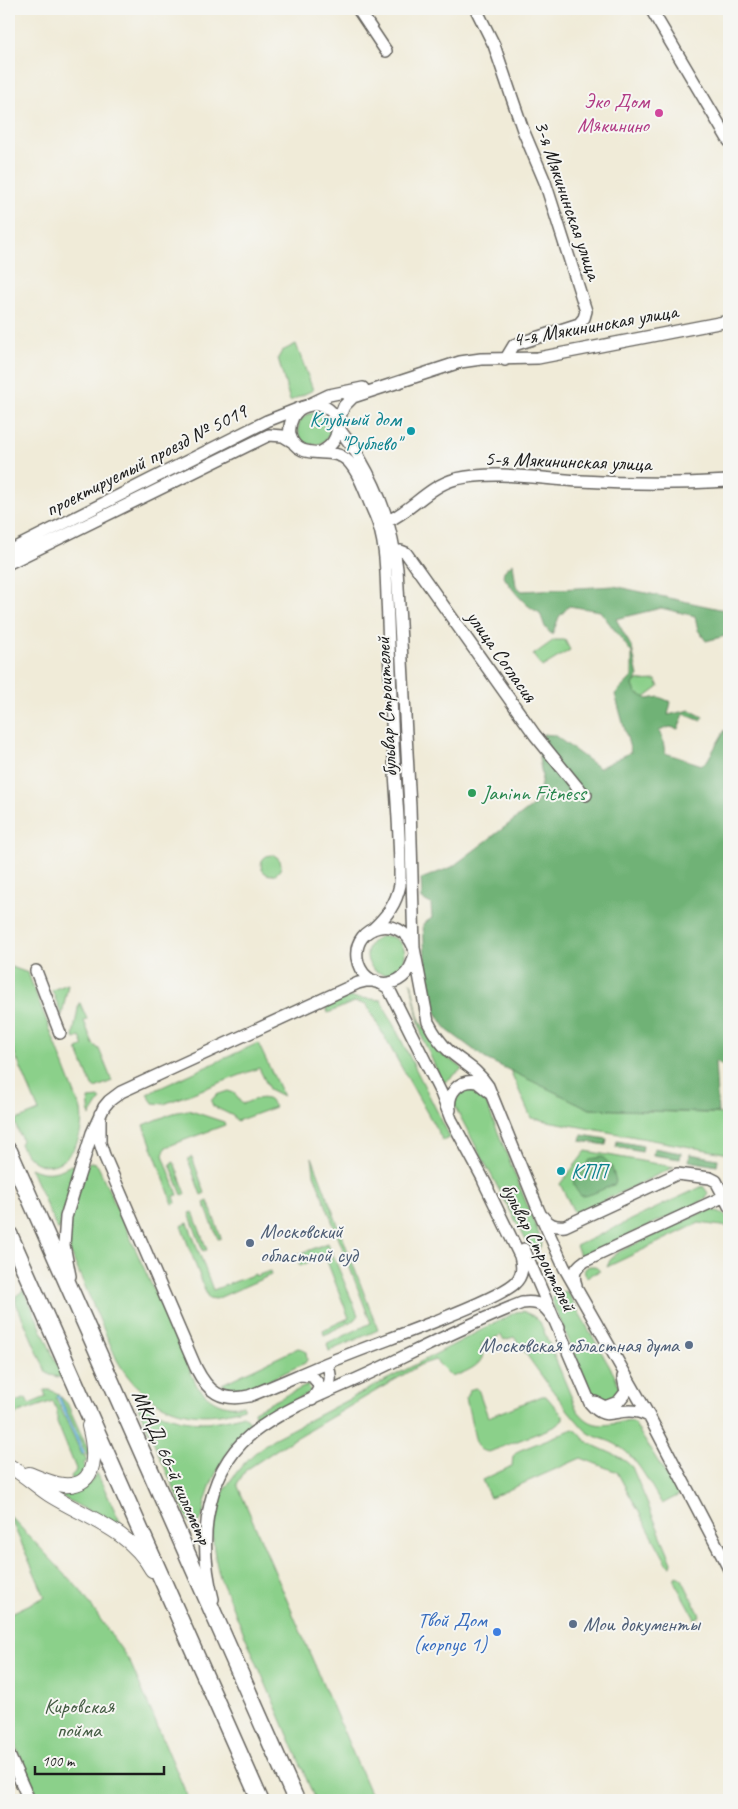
<svg xmlns="http://www.w3.org/2000/svg" width="738" height="1809" font-family="Caveat,sans-serif">
<style>
.green{fill:#8bd08a;stroke:#547653}
.forest{fill:#70b276;stroke:#466749}
.lines{fill:none;stroke-linecap:round;stroke-linejoin:round}
.stream{stroke:#56b0d4;stroke-width:2.5}
.minor-casing{stroke:#66645e;stroke-width:14}
.major-casing{stroke:#66645e;stroke-width:16}
.highway-casing{stroke:#66645e;stroke-width:19}
.minor{stroke:#fff;stroke-width:11}
.major{stroke:#fff;stroke-width:14}
.highway{stroke:#fff;stroke-width:16}
.hotel-dot{fill:#d1479c;stroke:#f6f6f2;stroke-width:2}
.culture-dot{fill:#0f9aa8;stroke:#f6f6f2;stroke-width:2}
.leisure-dot{fill:#2e9e5b;stroke:#f6f6f2;stroke-width:2}
.service-dot{fill:#5c6f8a;stroke:#f6f6f2;stroke-width:2}
.shop-dot{fill:#3f7fe0;stroke:#f6f6f2;stroke-width:2}
.labels{text-anchor:middle;stroke-width:4;stroke-linejoin:round;paint-order:stroke}
.hotel-label{font-size:21px;fill:#b23c85;stroke:#f6f6f2;text-anchor:end}
.street-label{font-size:21px;fill:#1c1c1c;stroke:#f6f6f2}
.culture-label{font-size:21px;fill:#0d838f;stroke:#f6f6f2;text-anchor:end}
.leisure-label{font-size:21px;fill:#27864d;stroke:#f6f6f2;text-anchor:start}
.service-label{font-size:21px;fill:#4e5e75;stroke:#f6f6f2;text-anchor:start}
.shop-label{font-size:21px;fill:#366cbe;stroke:#f6f6f2;text-anchor:end}
.park-label{font-size:21px;fill:#435b42;stroke:#f6f6f2}
</style>
<rect width="100%" height="100%" fill="#f6f6f2"/>
<filter id="ink" filterUnits="userSpaceOnUse"><feTurbulence type="fractalNoise" baseFrequency=".02" numOctaves="2"/><feDisplacementMap in="SourceGraphic" scale="10" xChannelSelector="R" yChannelSelector="G"/><feConvolveMatrix kernelMatrix="1 2 1 2 8 2 1 2 1" color-interpolation-filters="sRGB"/></filter>
<filter id="wash" filterUnits="userSpaceOnUse"><feTurbulence type="fractalNoise" baseFrequency=".0096" numOctaves="4" result="noise"/><feDisplacementMap in="SourceGraphic" scale="20" xChannelSelector="R" yChannelSelector="G"/><feGaussianBlur stdDeviation="1.12" result="paint"/><feColorMatrix in="noise" values="0 0 0 0 0 0 0 0 0 0 0 0 0 0 0 0 0 1.4 0 .05"/><feComposite in="paint" operator="in"/></filter>
<g filter="url(#wash)">
<rect width="100%" height="100%" fill="#f0ebd8"/>
<path class="green" d="M296,344L313,390L290,401L278,358L282,351Z
M298 429a16 16 0 1 1 32 0a16 16 0 1 1-32 0Z
M554,640H565L570,650L542,667L533,655Z
M656,680L659,687L639,702L629,688L634,681Z
M261 865a10 10 0 1 1 20 0a10 10 0 1 1-20 0Z
M367 955a19 19 0 1 1 38 0a19 19 0 1 1-38 0Z
M9,966L28,973L81,1110C88,1154 44,1190 20,1144L22,1140L14,1121L39,1111L9,1040Z
M411,982L418,1016L427,1035L441,1054L460,1066L462,1069L445,1082L441,1080L422,1037Z
M68,984L62,1015V1016L52,990Z
M348,997L381,1000L450,1137L443,1141L366,1004L354,1002L328,1013L326,1007Z
M79,1003H80L87,1019L84,1021L93,1044L99,1049L112,1081L95,1088L92,1086L77,1049L84,1046L80,1037L75,1039L73,1036Z
M258,1043L283,1096L269,1089L259,1068L164,1104L153,1103L147,1094Z
M510,1070L590,1109L729,1114V1154L531,1118Z
M472,1085L478,1088L483,1095L542,1242L539,1249L535,1251L530,1248L453,1103L457,1090Z
M228,1091L234,1093L242,1104C254,1100 267,1092 275,1107L237,1121L233,1116L213,1106L211,1101L216,1095Z
M100,1098L101,1099L90,1116L88,1099Z
M188,1110L224,1122L225,1125L166,1147L163,1155L178,1195L174,1196L176,1203L173,1204L144,1125L173,1113Z
M586,1151L674,1167L575,1214L560,1184Z
M192,1157L205,1193L201,1195L188,1159Z
M312,1157L378,1330L329,1351L327,1344L371,1323L314,1174Z
M91,1162L95,1163L98,1166L197,1386C209,1400 224,1410 243,1405L244,1408C192,1426 144,1408 117,1360L70,1252L67,1230L88,1163Z
M174,1162L186,1194L182,1195L170,1164Z
M71,1165L76,1166L59,1229H57L30,1168C45,1175 57,1173 71,1165Z
M703,1186L708,1193L706,1198L702,1201L581,1257L576,1246Z
M208,1201L221,1238L218,1239L204,1203Z
M712,1210C723,1212 729,1215 729,1227L699,1223L607,1267L611,1258L620,1251L705,1211Z
M193,1212L207,1250L203,1251L189,1213Z
M188,1223L213,1290L255,1274L256,1276L270,1271L271,1275L216,1299L208,1298L181,1226Z
M328,1243L358,1315L354,1320L324,1335L323,1330L349,1318L325,1256L300,1266L297,1255Z
M589,1266H595L600,1271L586,1277L584,1271L586,1268Z
M24,1290L63,1378L50,1375L46,1372L16,1303V1296Z
M565,1291L568,1293L616,1378L619,1388C614,1396 609,1400 600,1400L592,1393L552,1302L553,1297Z
M523,1311L535,1317L540,1322L576,1408C592,1432 606,1424 631,1421L634,1423L679,1495L662,1504C649,1483 637,1456 615,1444C604,1438 593,1438 584,1429C558,1400 536,1368 514,1337L504,1340L501,1335L481,1344C490,1364 467,1371 452,1377L435,1360L420,1365L279,1448L246,1470L237,1484L373,1800H315L297,1756L220,1578C216,1563 212,1545 213,1529C215,1492 244,1458 273,1439L516,1312Z
M298,1348L303,1349L306,1352L307,1360L305,1363C284,1372 244,1398 222,1384Z
M308,1385L311,1392L260,1417L255,1416L254,1411L256,1410Z
M475,1388L478,1389L488,1417L542,1396H546L563,1416V1420L554,1427L489,1452C482,1451 479,1450 476,1443L466,1398L469,1390Z
M44,1390H50L59,1394L56,1398L82,1455L84,1454L87,1461L84,1463L85,1472L73,1480L71,1476L75,1472L76,1469L57,1422V1411L53,1401L13,1415L10,1407L14,1406L13,1403L26,1398L29,1404L46,1397Z
M60,1396L67,1403L90,1454L87,1456Z
M138,1402C146,1404 152,1410 159,1413C187,1424 215,1425 243,1415L250,1421V1425C230,1446 214,1471 206,1499C203,1508 204,1523 194,1527L189,1522L137,1405Z
M573,1429C579,1431 581,1436 585,1440C600,1451 619,1453 632,1467L672,1562L671,1566L668,1565L617,1472L581,1458L490,1498L482,1480L512,1466L513,1456L518,1451Z
M97,1473L124,1530L53,1492C73,1493 87,1491 97,1473Z
M9,1515L80,1590L130,1662L189,1800H40L9,1731V1614L45,1597Z
M677,1576L682,1579L699,1613L700,1616L695,1619L675,1583V1577Z"/>
<path class="forest" d="M513,563L516,586L522,591L614,586L729,611V635L706,641L698,630L695,616L661,608L616,619L632,648L638,676L633,685L636,693L648,699L659,697L671,702L668,715L690,710L703,717L701,721L684,714L678,729L670,727L659,731L663,740L665,753L702,765L707,761L725,730L726,737L729,740V1064L725,1067L715,1061L718,1113L590,1109L486,1059L447,1030L432,1006L427,994L423,924L432,918L431,904L422,899L421,879L452,867L538,802L542,776L539,758L543,734L554,735L599,768L631,752L615,694L632,677V653L600,611L569,606L559,617L552,635L545,627L540,613C523,605 514,591 503,576L504,571Z
M582,1135L607,1139L606,1145L581,1141Z
M617,1141L643,1146L642,1152L616,1147Z
M654,1148L681,1153L680,1159L653,1155Z
M690,1154L718,1159L717,1166L689,1161Z
M602,1157L611,1165L616,1181L614,1185C603,1188 592,1196 581,1196C576,1190 572,1185 574,1177L591,1159Z"/>
<g class="lines">
<path class="stream" d="M58,1396L83,1453"/>
</g>
</g>
<g filter="url(#ink)">
<g class="lines">
<g class="minor-casing">
<path id="minor" d="M358,9L386,51
M476,9L494,45L523,130L545,182L586,311L584,318L579,324L514,345L505,360
M651,9L729,141
M310,404L329,395L363,388
M337,424L344,406L353,397L460,362L481,359L538,358L729,321
M338,427C345,438 354,447 360,459C381,495 392,528 397,569L410,807L414,948L428,1022C433,1032 440,1043 449,1051C464,1064 476,1068 488,1086L538,1209L564,1267L649,1416L729,1569
M321,452C351,437 336,397 307,406C301,407 296,412 293,417C290,423 289,429 290,435C298,464 332,444 348,461C361,475 367,498 375,515C386,540 386,570 387,597C389,639 390,680 392,722C394,776 401,831 400,885C396,904 387,916 373,929
M388,521C412,510 429,486 456,479C498,470 539,479 581,481C630,484 680,484 729,481
M9,551L267,421L300,408
M388,552L401,551L406,553L535,735L578,788L586,795
M9,563L269,435L283,436L293,442
M413,946C400,914 353,924 357,958C362,991 406,993 414,957
M36,971L60,1033
M380,983L387,987L390,991L441,1093L451,1119L488,1188
M450,1110C447,1093 459,1079 477,1082L488,1091
M100,1114V1143L104,1155L196,1368C208,1392 221,1402 249,1396C280,1384 309,1370 340,1358C372,1345 404,1334 436,1321C456,1313 498,1297 514,1284C523,1276 523,1267 520,1256L484,1182
M542,1216C549,1225 555,1227 565,1226L677,1174L710,1178L716,1181L729,1206
M524,1249L590,1403C605,1421 611,1411 629,1411C636,1411 643,1413 649,1416
M70,1276L64,1245L66,1217L92,1133L104,1107L109,1101L121,1092L358,983L366,981H375
M576,1285C572,1274 575,1268 585,1261L725,1196
M300,1375L312,1376L318,1383L319,1389L312,1400
M321,1395C332,1385 332,1376 327,1364
M595,1402L605,1407L618,1402L626,1392L623,1377
M213,1599C197,1539 205,1464 261,1427C294,1404 334,1390 370,1373C420,1349 470,1323 522,1303C544,1300 548,1310 559,1327
M9,1755L29,1800"/>
</g>
<g class="major-casing">
<path id="major" d="M9,1466C24,1474 36,1486 50,1495C87,1518 130,1530 152,1570
M29,1474C39,1478 52,1484 63,1485C100,1488 95,1449 89,1426"/>
</g>
<g class="highway-casing">
<path id="highway" d="M9,1151L296,1800
M9,1234L260,1800"/>
</g>
<use href="#minor" class="minor"/>
<use href="#major" class="major"/>
<use href="#highway" class="highway"/>
</g>
</g>
<circle class="hotel-dot" cx="659" cy="113" r="5"/>
<g class="culture-dot">
<circle cx="411" cy="431" r="5"/>
<circle cx="561" cy="1171" r="5"/>
</g>
<circle class="leisure-dot" cx="472" cy="793" r="5"/>
<g class="service-dot">
<circle cx="250" cy="1243" r="5"/>
<circle cx="689" cy="1345" r="5"/>
<circle cx="573" cy="1624" r="5"/>
</g>
<circle class="shop-dot" cx="497" cy="1632" r="5"/>
<g class="labels">
<g class="hotel-label">
<text x="649" y="108">Эко Дом<tspan x="649" dy="24">Мякинино</tspan></text>
</g>
<g class="street-label">
<text transform="translate(568 200) rotate(71)" y="7">3-я Мякининская улица</text>
<text transform="translate(595 325) rotate(-10)" y="7">4-я Мякининская улица</text>
<text transform="translate(146 460) rotate(-27)" y="7">проектируемый проезд № 5019</text>
<text transform="translate(568 461) rotate(2)" y="7">5-я Мякининская улица</text>
<text transform="translate(502 656) rotate(55)" y="7">улица Согласия</text>
<text transform="translate(386 707) rotate(-93)" y="7">бульвар Строителей</text>
<text transform="translate(539 1247) rotate(63)" y="7">бульвар Строителей</text>
<text transform="translate(172 1467) rotate(66)" y="7">МКАД, 66-й километр</text>
</g>
<g class="culture-label">
<text x="401" y="426">Клубный дом<tspan x="401" dy="24">"Рублево"</tspan></text>
<text x="571" y="1178" text-anchor="start">КПП</text>
</g>
<g class="leisure-label">
<text x="482" y="800">Janinn Fitness</text>
</g>
<g class="service-label">
<text x="260" y="1238">Московский<tspan x="260" dy="24">областной суд</tspan></text>
<text x="679" y="1352" text-anchor="end">Московская областная дума</text>
<text x="583" y="1631">Мои документы</text>
</g>
<g class="shop-label">
<text x="487" y="1627">Твой Дом<tspan x="487" dy="24">(корпус 1)</tspan></text>
</g>
<g class="park-label">
<text x="79" y="1713">Кировская<tspan x="79" dy="24">пойма</tspan></text>
</g>
</g>
<rect width="738" height="1809" fill="none" stroke="#f6f6f2" stroke-width="30"/>
<path d="M35 1766v8h129v-8" fill="none" stroke="#1c1c1c" stroke-width="2.5"/>
<text x="42" y="1766" font-size="15" fill="#1c1c1c" stroke="#f6f6f2" stroke-width="4" paint-order="stroke">100 m</text>
</svg>
